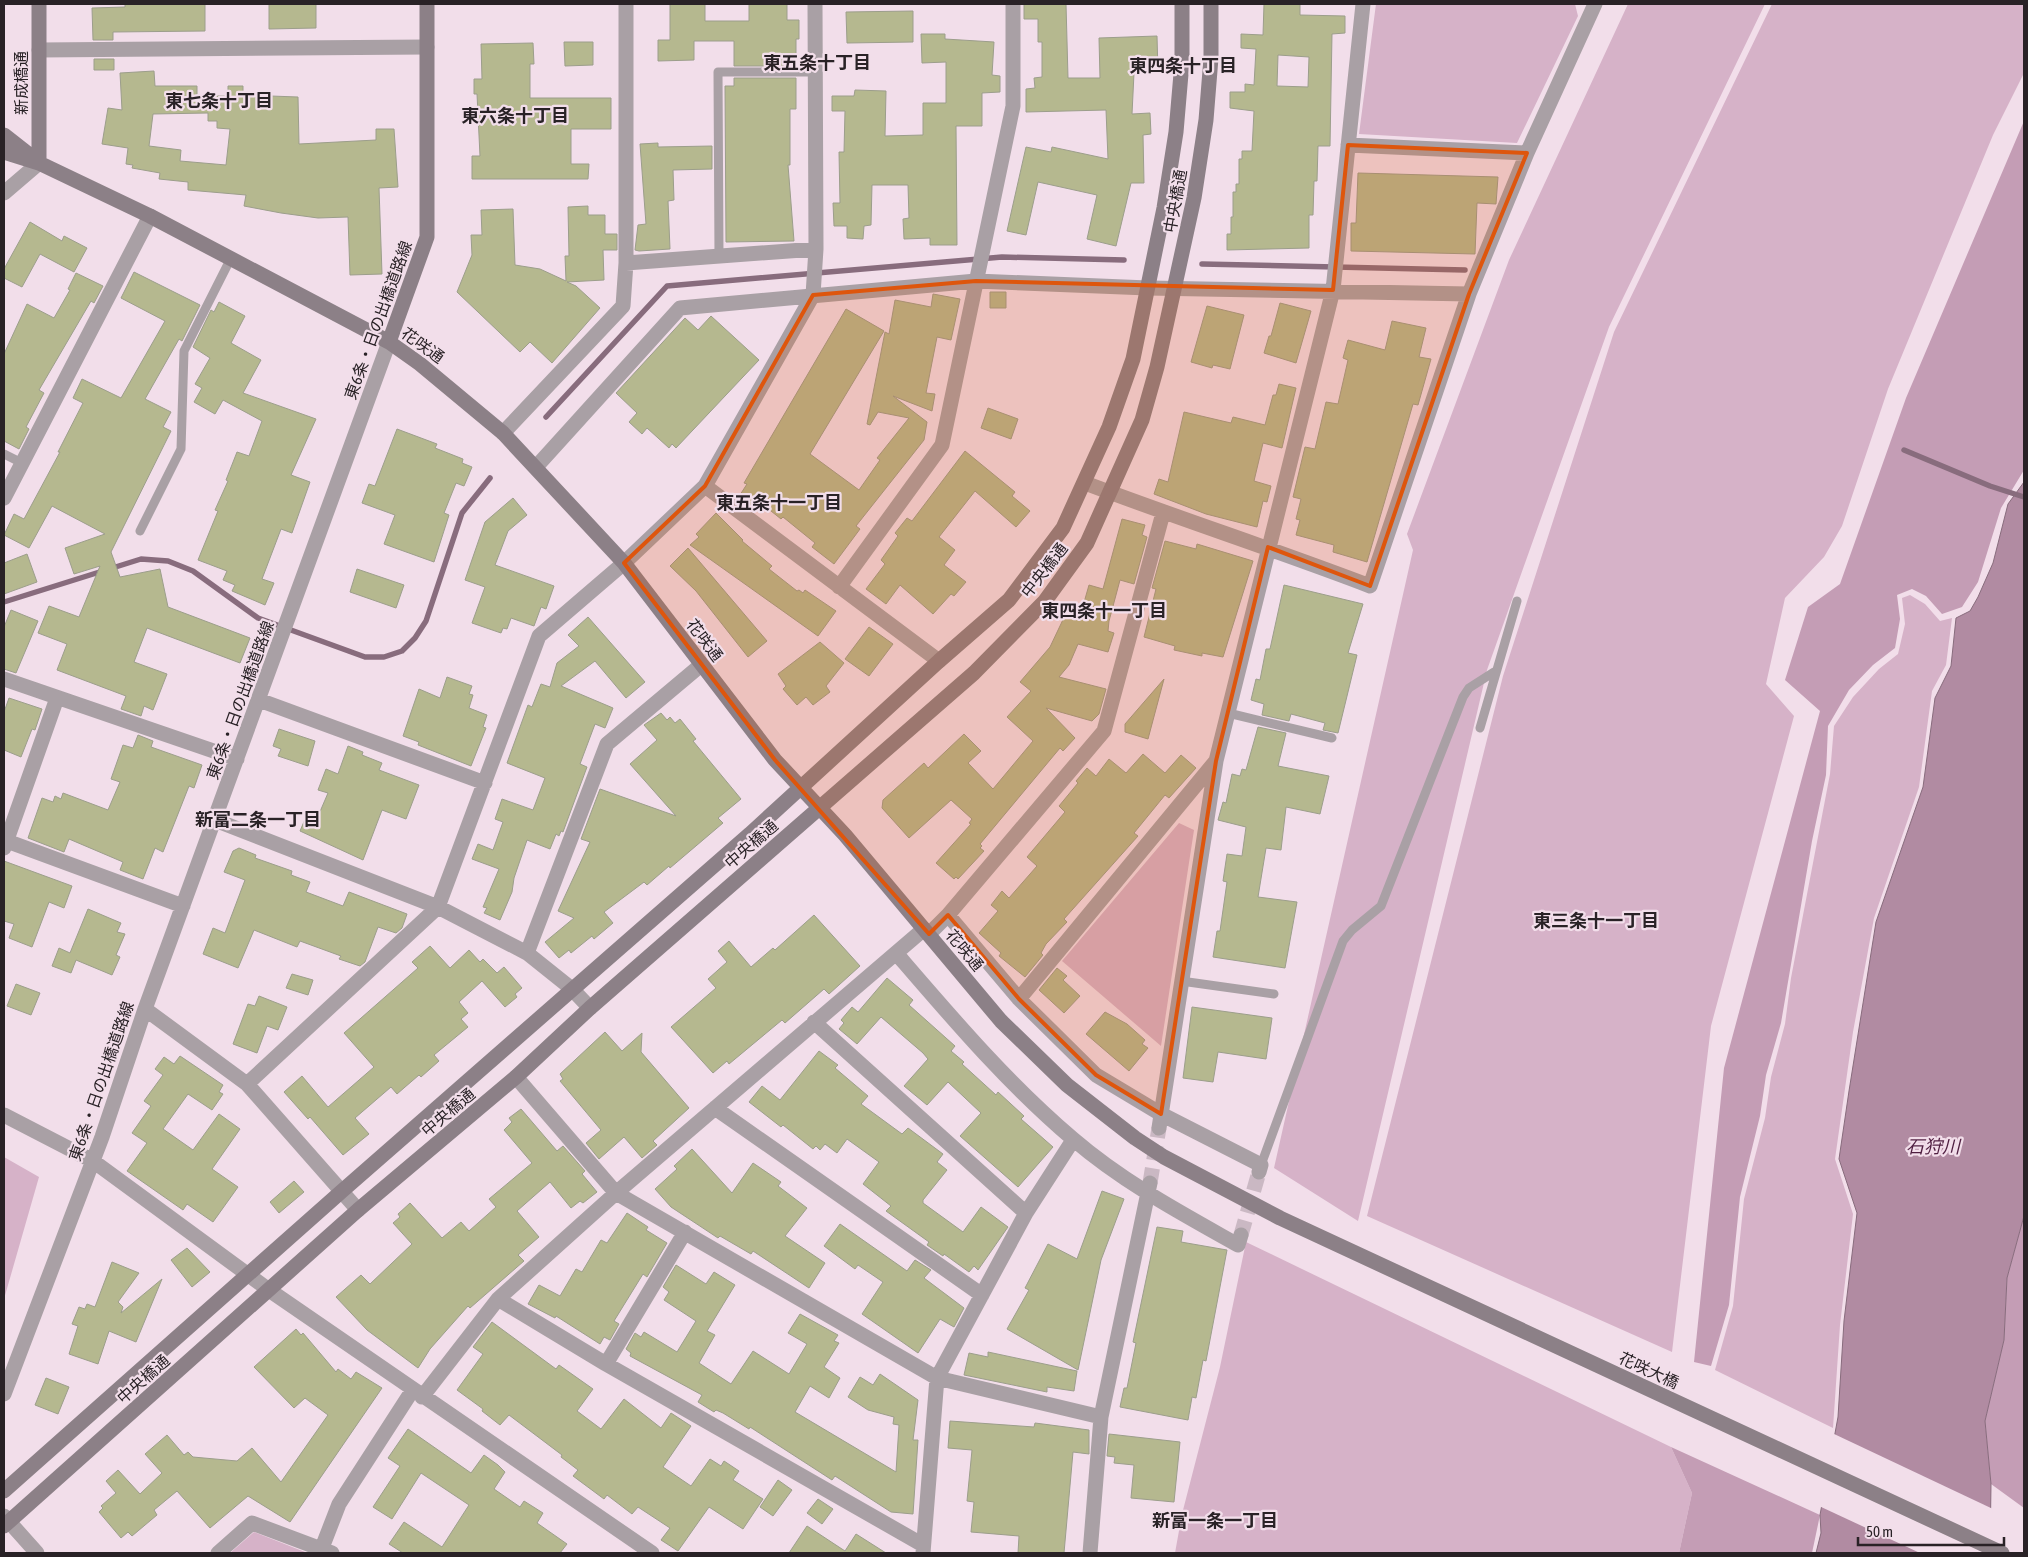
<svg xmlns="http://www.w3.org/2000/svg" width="2028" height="1557" font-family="'Asap Condensed','Noto Sans JP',sans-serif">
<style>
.green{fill:#d6b2c8}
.forest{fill:#c49db5}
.water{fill:#b18ba2;stroke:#886c7d}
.pier{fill:#f2deea}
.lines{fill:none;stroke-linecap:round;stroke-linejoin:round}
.stream{stroke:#886c7d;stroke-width:5.5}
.building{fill:#b5b88f;stroke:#9c9e8b;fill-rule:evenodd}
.street-tunnel{stroke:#cab8c3;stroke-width:15;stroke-dasharray:15 8;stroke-linecap:butt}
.lane{stroke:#a9a0a5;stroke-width:9}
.street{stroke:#a9a0a5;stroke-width:15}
.secondary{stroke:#8c8087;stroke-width:15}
.marked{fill:#de560d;fill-opacity:0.2;stroke:#de560d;stroke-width:4;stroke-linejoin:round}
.labels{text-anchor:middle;stroke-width:4.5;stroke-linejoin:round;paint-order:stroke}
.street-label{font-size:16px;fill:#292226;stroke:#f2deea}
.neighbourhood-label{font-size:18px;font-weight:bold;fill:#292226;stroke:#f2deea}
.water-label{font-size:18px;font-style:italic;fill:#4f1e40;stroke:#f2deea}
</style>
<rect width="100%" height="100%" fill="#f2deea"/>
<path class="green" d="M1376,4H1575L1578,16L1517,143L1359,134Z
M1628,4H1765L1609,327L1487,670L1358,1221L1274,1168L1413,550L1407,534L1509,260Z
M1772,4H2024V73L1993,135L1888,389L1842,526L1824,557L1785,598L1766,684L1794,716L1711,1026L1672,1352L1367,1216L1503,676L1614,332Z
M1910,595L1925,604L1940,621L1952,618L1946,665L1932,691L1919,787L1874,918L1853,1032L1835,1159L1853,1214L1840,1325L1833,1428L1715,1370L1733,1306L1744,1199L1765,1118L1771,1077L1785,1024L1791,978L1830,774L1834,726L1853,697L1879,669L1898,654L1905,624L1902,598Z
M1179,823L1194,830L1161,1046L1062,961Z
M4,1157L39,1177L4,1299Z
M1246,1242L1671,1447L1692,1493L1679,1553H1175L1182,1514L1220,1367Z
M254,1532L305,1552V1553H230Z"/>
<path class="forest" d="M2024,121V470L2001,508L1978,582L1962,607L1942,614L1926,596L1912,589L1897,595L1900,619L1895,648L1873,665L1849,690L1828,726L1826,775L1812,841L1781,1023L1766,1075L1760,1116L1740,1197L1729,1305L1711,1366L1694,1362L1724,1068L1820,711L1785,680L1808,607L1840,584L1906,398Z
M2024,1216V1508L1991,1484L1985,1421L2004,1340L2007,1278Z
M1671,1447L1820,1515L1812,1553H1679L1692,1493Z"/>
<path class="water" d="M2024,482V1216L2007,1278L2004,1340L1985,1421L1991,1484L1990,1553H1816L1821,1533L1820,1515L1838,1417L1844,1321L1857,1213L1839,1159L1849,1091L1876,922L1923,787L1935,698L1951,666L1956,618L1970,611L1978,597L1993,563L2008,504Z"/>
<path class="pier" d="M1832,1433L1993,1509L1992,1553H1920L1819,1506Z"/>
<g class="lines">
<path class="stream" d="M1202,264L1465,270
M546,417L667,286L1002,257L1124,260
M1904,450L1990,486L2024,497
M4,602L141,559L168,561L193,571L258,618L365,657H384L402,651L415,638L426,621L462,513L490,478"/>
</g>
<path class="building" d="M125,4H205V31L113,32V40H93L92,8L125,7Z
M269,4H316V28L269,29Z
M670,4H705V21H749V4H787V20H799V39H796V66H734V41H694V60L658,61V40H670Z
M1024,4H1066L1068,78H1100L1099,38L1157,36L1158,72L1134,73L1132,114L1150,113L1151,134L1143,135L1144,183H1131L1116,246L1087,239L1097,195L1038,182L1026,235L1007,231L1026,147L1051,152L1052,147L1108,159L1106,110L1026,112V89L1035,88L1034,78L1042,77V42H1038V19H1024Z
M1264,4H1300V15L1345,16V33L1332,34L1330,146H1318L1317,181H1314L1313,215H1309V248L1227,250V234H1231V217H1233V192H1236V184H1239V159H1242V151H1252L1254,111L1230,108V92H1245V84L1254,85L1256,49L1241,48V34L1263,35ZM1278,55L1309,57L1308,87L1277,86Z
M913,11V42L847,43L846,12Z
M921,34H945V39L994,42L992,75L1000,76V92L982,93V126H956L957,245H930V238L904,239L903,219L909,218L908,185H872L871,225L864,226L863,239L847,238V226H834L833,203H840L839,152H844L845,111H832V96H854L855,90L886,91L885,136L923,135V103H946V62L922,63Z
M564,42H593V65L565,66Z
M533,43L534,64H530V98H611V129H571V164H589L588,179H472V156H480L477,94H474V79H482L481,44Z
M94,59H114V70H94Z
M154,71L155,86H197V96H228V86H243V95L298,97L299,144L376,140V129H394L398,187L379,188L382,274L350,275L348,217L318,218L281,213L244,206L246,195L188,190V182L159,179L160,173L132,168L133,165L126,164L128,148L102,144L108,108L122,110L120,73ZM208,113V121H217V128L230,129L226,165L180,161L181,150L149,146L153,114Z
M734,78H796V109H790V165H788L794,241L726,242L725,86H734Z
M658,143V147L712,146V169L673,170L674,200L668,201L670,249L639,251L635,250L638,225L646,224L640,144Z
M1358,173L1498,177L1496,204L1477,203L1475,254L1351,251V223H1356Z
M588,206V215H605V234H617V250H603L604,280L567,282L576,286L600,308L552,363L530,342L520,352L457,292L472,255L471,235H482L481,210L513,209L515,265L540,269L566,281L565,256H569L568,207Z
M30,222L62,241L64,236L87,248L74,272L40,254L22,287L4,278V269Z
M134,272L200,305L182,341L179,339L145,399L171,412L163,427L171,431L111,552L120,577L160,569L168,607L250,638L240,663L147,628L134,662L167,674L153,710L144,706L141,716L121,709L126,696L57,670L67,644L38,633L49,606L79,617L100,566L74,574L65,548L105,534L52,506L29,548L4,535L14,514L24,519L60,452H58L83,403L73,398L82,379L121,398L165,321L121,298Z
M76,273L103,286L94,303L91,301L39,390L44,393L26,427L29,429L19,449L4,441V354L27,304L54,318L70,290L68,289Z
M990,292H1006V308H990Z
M933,294L960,299L951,340L937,337L926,393L935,394L932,411L893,396L927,422L924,440L856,526L860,529L834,564L812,547L815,543L783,517L781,519L766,507L763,512L738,498L747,484L744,483L846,309L884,331L810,454L859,490L880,460L877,458L909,418L878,412L870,425L867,424L885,332L889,334L895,300L931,307Z
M219,302L245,316L231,343L261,360L243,393L316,419L291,475L310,482L292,533L281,529L262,579L274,583L265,605L232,591L235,585L223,580L227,571L198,560L218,511L215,510L228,481L226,480L237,452L249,456L262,421L223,400L215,414L194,402L202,388L195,384L210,358L193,347L211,310L214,312Z
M1280,303L1311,311L1296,363L1264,353L1269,336H1271Z
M1207,306L1244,315L1230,369L1213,365L1212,368L1191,362Z
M711,316L759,360L676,448L672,444L669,448L647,428L642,434L629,422L637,413L616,393L685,318L698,330Z
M1392,321L1426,328L1419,357L1431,359L1418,405L1413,404L1367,562L1333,552L1334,545L1296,535L1300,520L1296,519L1301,499L1293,497L1305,447L1315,449L1326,402L1338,404L1348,360L1343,358L1348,340L1385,350Z
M1279,384L1296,388L1282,448L1263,443L1254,481L1271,486L1267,502L1263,501L1257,527L1206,514L1154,494L1159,479L1168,482L1184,412L1231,423L1233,417L1265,425L1273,395H1276Z
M988,408L1018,419L1011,439L981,428Z
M397,429L437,444L435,448L463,459L462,463L472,467L464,486L456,483L444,513L449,515L434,562L384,544L395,515L362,503L369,484L375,486Z
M965,451L1015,492L1012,496L1030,511L1016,527L975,491L939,537L955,550L944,565L966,582L954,596L951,594L933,614L900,585L886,604L866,589L885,564L881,560L898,536L895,533L907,518L912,521Z
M513,498L527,515L508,531L495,565L554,586L546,609L541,607L534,626L511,618L507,629L503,628L501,633L472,623L485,587L465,580L485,522Z
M716,513L743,540L742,541L772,566L769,569L797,591L799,590L803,593L805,590L836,611L818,636L690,545L699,537L696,534Z
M1122,519L1145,525L1142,535L1147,537L1134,584L1120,580L1109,621L1108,631L1114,633L1108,652L1078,644L1069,665L1059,677L1106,689L1099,714L1092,721L1046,708L1075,738L1063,751L1060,748L980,844L982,846L980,848L984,851L958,879L956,877L954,879L936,863L971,824L969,823L972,819L951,800L909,838L882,808L883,800L924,763L928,768L964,734L981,751L968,763L993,789L1033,741L1007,717L1031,691L1020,682L1050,647L1069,607L1081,613L1089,585L1103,589Z
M1165,541L1196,549L1197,544L1253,561L1223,657L1202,653V656L1174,650L1175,646L1144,637L1156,589L1152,588Z
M688,548L767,641L748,657L696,591L670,566Z
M27,554L37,582L4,594V563Z
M357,569L404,585L396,608L350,592Z
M1284,585L1363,604L1348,653L1357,655L1338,733L1323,730L1325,723L1291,714L1289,721L1262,715L1264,704L1251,700L1256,679L1260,680L1266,649H1270Z
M11,610L38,621L16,673L4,669V627Z
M588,617L645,682L626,698L595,661L561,686L613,708L605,728L595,724L580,764L587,767L563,832L561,831L559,836L556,834L550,849L527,840L514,878L512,892L500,920L484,913L487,908L483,907L499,869L472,859L478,844L493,850L503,822L495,819L502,799L533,810L545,778L507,763L528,705L532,707L541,684L550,687L557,663L579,646L568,635Z
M869,627L893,644L869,676L845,659Z
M820,642L844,663L826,686L830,692L813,705L806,697L797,705L783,689L786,686L778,674Z
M447,677L472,686L469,694L473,695L469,708L487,715L483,727L486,728L471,766L418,745L419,742L403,736L419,689L440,698Z
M1164,679L1148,739L1125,732V724Z
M9,698L42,709L35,730L32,729L21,757L4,750V712Z
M661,713L667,720L670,717L675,723L680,719L696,739L693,741L741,799L718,818L723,823L670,868L669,866L647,885L644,882L604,912L613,923L594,939L592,936L571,953L569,950L559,958L545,942L574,918L558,911L590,842L581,839L600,789L676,816L630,764L657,740L644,725Z
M1258,727L1286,733L1278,766L1329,776L1320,814L1286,807L1281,850L1266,848L1258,897L1297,902L1285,968L1213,957L1217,931H1220L1227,882L1223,881L1227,854L1242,856L1246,827L1218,820L1223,802L1226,803L1232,774L1240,776L1242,769L1246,770Z
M279,729L315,741L308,766L278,756L281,749L273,746Z
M138,735L153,741L151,747L202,765L194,788L189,786L163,852L155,848L143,879L120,870L123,862L69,839L64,852L28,838L42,798L53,802L55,796L61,799L63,793L108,810L120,782L111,779L123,745L133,748Z
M348,746L363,752L362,755L382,763L379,770L419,785L406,819L382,810L363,860L300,831L306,817L316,821L328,793L318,790L326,769L338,774Z
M1143,754L1165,773L1181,755L1196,768L1169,798L1165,795L1134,833L1138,836L1064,919L1067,922L1046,944L1041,953L1043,955L1025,977L999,956L1001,953L979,933L998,911L991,905L1002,891L1009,898L1037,866L1027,857L1065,812L1059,806L1078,783L1076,781L1087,768L1096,776L1109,759L1126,773Z
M239,848L256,855L255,858L292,871L291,875L310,882L306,892L343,906L349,892L407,914L402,928L396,933L378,927L365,962L360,966L339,959L341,956L300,941L297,947L254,930L238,968L203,954L213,928L225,933L245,880L224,872L233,851Z
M4,861L72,886L64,908L49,902L32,947L9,938L14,924L4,921Z
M88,909L121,923L117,932L125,934L116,955L120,957L112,975L76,960L71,973L52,966L59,948L70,953Z
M814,915L860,966L829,994L824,989L785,1023L782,1020L729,1064L727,1061L713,1073L671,1027L716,988L708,979L727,962L718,951L729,941L751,967L773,948L775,950Z
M430,946L450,968L469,950L480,962L483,959L497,973L504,967L522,988L515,994L517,997L505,1007L482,981L459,1002L468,1013L461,1019L468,1027L434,1055L439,1061L421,1077L419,1075L397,1094L391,1087L355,1118L369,1134L343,1155L310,1117L308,1119L284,1092L302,1076L328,1107L374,1067L344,1033L418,968L412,962Z
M1057,968L1067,976L1063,980L1080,996L1064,1013L1039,990Z
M292,974L313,980L308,995L286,988Z
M887,978L913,1000L909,1005L955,1046L951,1051L964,1062L962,1064L996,1095L998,1092L1024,1116L1021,1119L1053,1147L1018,1187L960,1136L981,1113L948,1082L927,1105L904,1086L928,1059L923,1053L881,1017L857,1044L839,1029L844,1023L841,1020L852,1007L858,1012Z
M16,984L40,993L31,1015L7,1006Z
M259,996L287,1007L278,1030L267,1026L257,1053L233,1044L248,1004L255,1006Z
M1192,1007L1272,1018L1266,1059L1218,1052L1213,1082L1183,1078Z
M1105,1012L1127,1024L1145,1040L1142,1044L1148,1048L1129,1071L1086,1034Z
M605,1032L622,1051L642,1033L641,1052L689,1108L653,1141L657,1145L642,1158L624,1137L599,1159L586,1143L601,1130L560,1081L563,1079L560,1074Z
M819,1051L838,1065L835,1068L868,1096L861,1104L902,1134L908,1128L943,1154L937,1162L947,1170L923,1200V1203L963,1232L981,1207L1008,1227L978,1270L974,1266L969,1272L944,1254L943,1256L927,1245L929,1242L886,1211L891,1206L863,1184L879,1162L847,1139L837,1153L825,1144L820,1150L816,1146L813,1149L783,1125L781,1127L749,1102L762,1086L780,1100Z
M180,1056L223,1085L219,1092L223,1094L212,1110L188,1094L163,1129L193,1150L219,1114L240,1129L212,1169L238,1187L213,1222L187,1204L183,1210L127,1171L147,1143L132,1133L151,1106L144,1101L163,1075L155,1069L164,1057L174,1064Z
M521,1109L557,1151L563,1146L585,1171L582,1174L597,1192L583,1203L580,1201L571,1208L550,1182L517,1211L539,1237L518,1255L524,1261L470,1308L468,1306L430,1349L418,1368L367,1330L336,1297L361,1275L370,1284L412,1244L393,1223L400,1217L398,1214L410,1203L442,1238L461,1222L469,1231L496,1207L489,1199L532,1163L504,1130L512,1122L509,1118Z
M692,1149L732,1193L753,1163L781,1182L778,1186L807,1208L785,1236L825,1263L809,1288L753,1251L751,1254L720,1236L718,1238L671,1207L655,1189L677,1169L674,1166Z
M294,1181L304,1192L279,1213L270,1202Z
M1102,1191L1124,1199L1101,1260L1078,1370L1007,1329L1029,1290L1025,1288L1048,1244L1077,1259Z
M627,1213L648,1227L646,1230L667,1243L647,1277L643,1274L614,1321L619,1324L610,1340L604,1337L600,1344L556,1316L555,1318L528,1304L539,1285L560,1296L576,1269L582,1272L601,1240L607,1243Z
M840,1224L907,1271L915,1260L931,1270L924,1278L964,1308L954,1327L940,1319L918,1353L862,1314L883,1282L858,1265L855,1269L824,1246Z
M1157,1227L1183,1231L1181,1242L1227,1250L1206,1361L1203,1360L1196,1398L1192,1397L1188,1420L1120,1407L1124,1388H1127L1136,1343L1133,1342Z
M187,1248L210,1272L192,1287L171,1260Z
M112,1262L139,1273L118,1302L123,1307L121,1313L162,1279L136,1342L109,1331L98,1364L69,1354L78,1326L72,1324L79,1307L85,1309L87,1304L95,1307Z
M676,1265L706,1284L714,1272L735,1285L707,1331L715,1335L699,1363L731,1384L753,1351L789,1374L807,1344L788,1333L800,1314L838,1335L834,1341L839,1343L824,1367L840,1378L829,1398L810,1386L795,1412L896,1472L899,1425L893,1424L894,1417L868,1410L848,1397L860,1377L873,1385L880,1374L918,1400L913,1440H918L913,1514L891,1512L835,1476L832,1480L750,1427L749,1429L723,1413L716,1410L714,1412L698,1402L702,1395L630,1356L631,1353L626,1349L635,1333L641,1337L644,1332L677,1352L696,1321L664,1300L669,1292L663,1287Z
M492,1322L556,1369L559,1365L593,1389L577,1411L601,1429L624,1399L661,1428L671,1413L691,1426L663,1467L691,1486L710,1459L721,1466L724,1461L739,1471L733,1480L763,1499L743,1529L709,1507L678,1551L661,1540L670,1528L638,1507L632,1514L607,1495L604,1499L573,1476L578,1470L561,1457L562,1455L509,1415L500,1425L482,1411L483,1409L457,1390L483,1354L473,1347Z
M296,1329L301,1335L303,1333L336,1372L338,1369L351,1379L356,1372L382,1388L290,1522L248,1496L210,1528L177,1491L154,1510L157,1515L132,1536L128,1532L121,1538L99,1512L103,1508L101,1506L116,1493L106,1481L118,1470L140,1494L162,1473L145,1454L167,1435L184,1455L188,1452L193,1457L237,1461L252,1448L281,1482L328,1415L305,1398L294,1408L254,1367Z
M988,1352L1077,1371L1074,1391L1047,1387V1392L964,1375L969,1353L988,1357Z
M46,1378L69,1387L58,1414L35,1405Z
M950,1421L1034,1427L1035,1423L1089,1430V1454L1073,1452L1064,1553H1018L1019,1536L971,1532L974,1502L967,1501L972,1450L948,1448Z
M408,1429L471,1473L484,1455L498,1465L505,1472L494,1489L520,1507L524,1501L543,1513L537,1523L567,1544L560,1553H403L389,1544L404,1522L442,1547L469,1505L421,1473L392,1519L373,1507L400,1466L388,1458Z
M1109,1434L1180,1442L1174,1502L1131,1498L1134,1465L1114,1463L1115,1457L1107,1456Z
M778,1480L792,1490L773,1516L760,1507Z
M818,1499L833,1509L822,1524L807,1513Z
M807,1526L845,1551L856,1534L886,1553H789Z"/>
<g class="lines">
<path class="street-tunnel" d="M1150,1183L1159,1128
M1241,1235L1259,1172"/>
<path class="lane" d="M719,256L718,72H815
M4,454L22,463
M140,531L181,449L184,351L231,258
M1228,713L1332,738
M1480,728L1517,601
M1181,981L1274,994
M1261,1165L1343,941L1352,930L1381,906L1463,697L1469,688L1494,672"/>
<path class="street" d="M39,50L427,47
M1348,145L1527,153
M4,193L39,163
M626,263L816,249
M503,433L623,306L626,263V4
M536,467L680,308L976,281L1148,288L1469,294
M1085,483C1180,519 1276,550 1370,586L1469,294L1527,153L1595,4
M705,486L939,661
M4,498L150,216
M839,587L942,445L1013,106V4
M4,679L237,759
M259,700L485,783
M215,820L438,907L527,953L572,989L590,1008
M4,840L183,906
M4,848L57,698
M948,915L1019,999L1096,1075L1161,1114L1261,1165L1259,1172
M929,934L948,915L1104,731L1163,513
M527,953L607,744L701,665
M896,953C952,1018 1007,1083 1073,1139C1123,1182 1181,1213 1238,1245L1241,1235
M1019,999L1215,762
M145,1009L247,1084L358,1210
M814,1022L1026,1213
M516,1077L616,1193L937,1378L1101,1417
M247,1084L438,907L539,636L624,563L705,486L813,295L816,249L815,4
M715,1108L982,1295
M4,1115L93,1161L269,1290L652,1553
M1159,1128L1216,761L1333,290L1363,4
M498,1299L606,1364L923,1545
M606,1364L685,1232
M4,1394L102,1137L145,1009L389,342
M422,1397L498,1299L616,1193L924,929
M4,1516L37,1553
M218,1553L252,1523L332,1553
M320,1553L339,1504L412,1391
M923,1553L937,1378L1026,1213L1073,1140
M1090,1553L1101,1417L1150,1183"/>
<path class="secondary" d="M39,4V163
M4,135L32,157
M4,152L39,163L150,216L389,342L420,364L503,433L624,563L775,760L845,835L1001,1021L1067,1085L1135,1138L1164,1157L1280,1218L2002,1553
M389,342L427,237V4
M4,1491L342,1191L750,834L939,661L1009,600L1063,528L1109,427L1133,359L1164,208L1176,132L1182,62V4
M4,1526L358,1210L516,1077L590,1008L974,673L1045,601L1087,543L1142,420L1157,367L1194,198L1206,120L1211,58V4"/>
</g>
<path class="marked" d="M1348,145L1527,153L1469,294L1370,586L1268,547L1216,761L1161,1114L1096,1075L1019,999L948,915L929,934L775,760L624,563L705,486L813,295L976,281L1333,290Z"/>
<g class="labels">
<g class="street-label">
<text transform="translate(21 83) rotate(-90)" y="6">新成橋通</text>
<text transform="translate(1175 201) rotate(-80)" y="6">中央橋通</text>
<text transform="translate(378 320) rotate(-70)" y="6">東6条・日の出橋道路線</text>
<text transform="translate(423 345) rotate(36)" y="6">花咲通</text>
<text transform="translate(1044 570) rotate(-52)" y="6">中央橋通</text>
<text transform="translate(705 640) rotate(53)" y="6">花咲通</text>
<text transform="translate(240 700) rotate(-70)" y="6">東6条・日の出橋道路線</text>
<text transform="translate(751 844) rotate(-41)" y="6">中央橋通</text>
<text transform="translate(965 950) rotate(50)" y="6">花咲通</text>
<text transform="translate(101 1081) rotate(-71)" y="6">東6条・日の出橋道路線</text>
<text transform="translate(448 1112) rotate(-40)" y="6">中央橋通</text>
<text transform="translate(1649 1370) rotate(25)" y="6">花咲大橋</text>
<text transform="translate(143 1379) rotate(-42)" y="6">中央橋通</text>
</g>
<g class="neighbourhood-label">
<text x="817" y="69">東五条十丁目</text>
<text x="1183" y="72">東四条十丁目</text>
<text x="219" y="107">東七条十丁目</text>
<text x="515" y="122">東六条十丁目</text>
<text x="779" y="509">東五条十一丁目</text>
<text x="1104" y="617">東四条十一丁目</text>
<text x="258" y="826">新富二条一丁目</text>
<text x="1596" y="927">東三条十一丁目</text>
<text x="1215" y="1527">新富一条一丁目</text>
</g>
<g class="water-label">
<text x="1933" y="1153">石狩川</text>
</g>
</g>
<rect width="2028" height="1557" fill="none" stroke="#292226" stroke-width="10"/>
<path d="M1858 1537v8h146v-8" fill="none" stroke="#292226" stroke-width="2.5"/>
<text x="1866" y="1537" font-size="15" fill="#292226" stroke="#f2deea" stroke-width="4" paint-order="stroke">50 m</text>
</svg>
